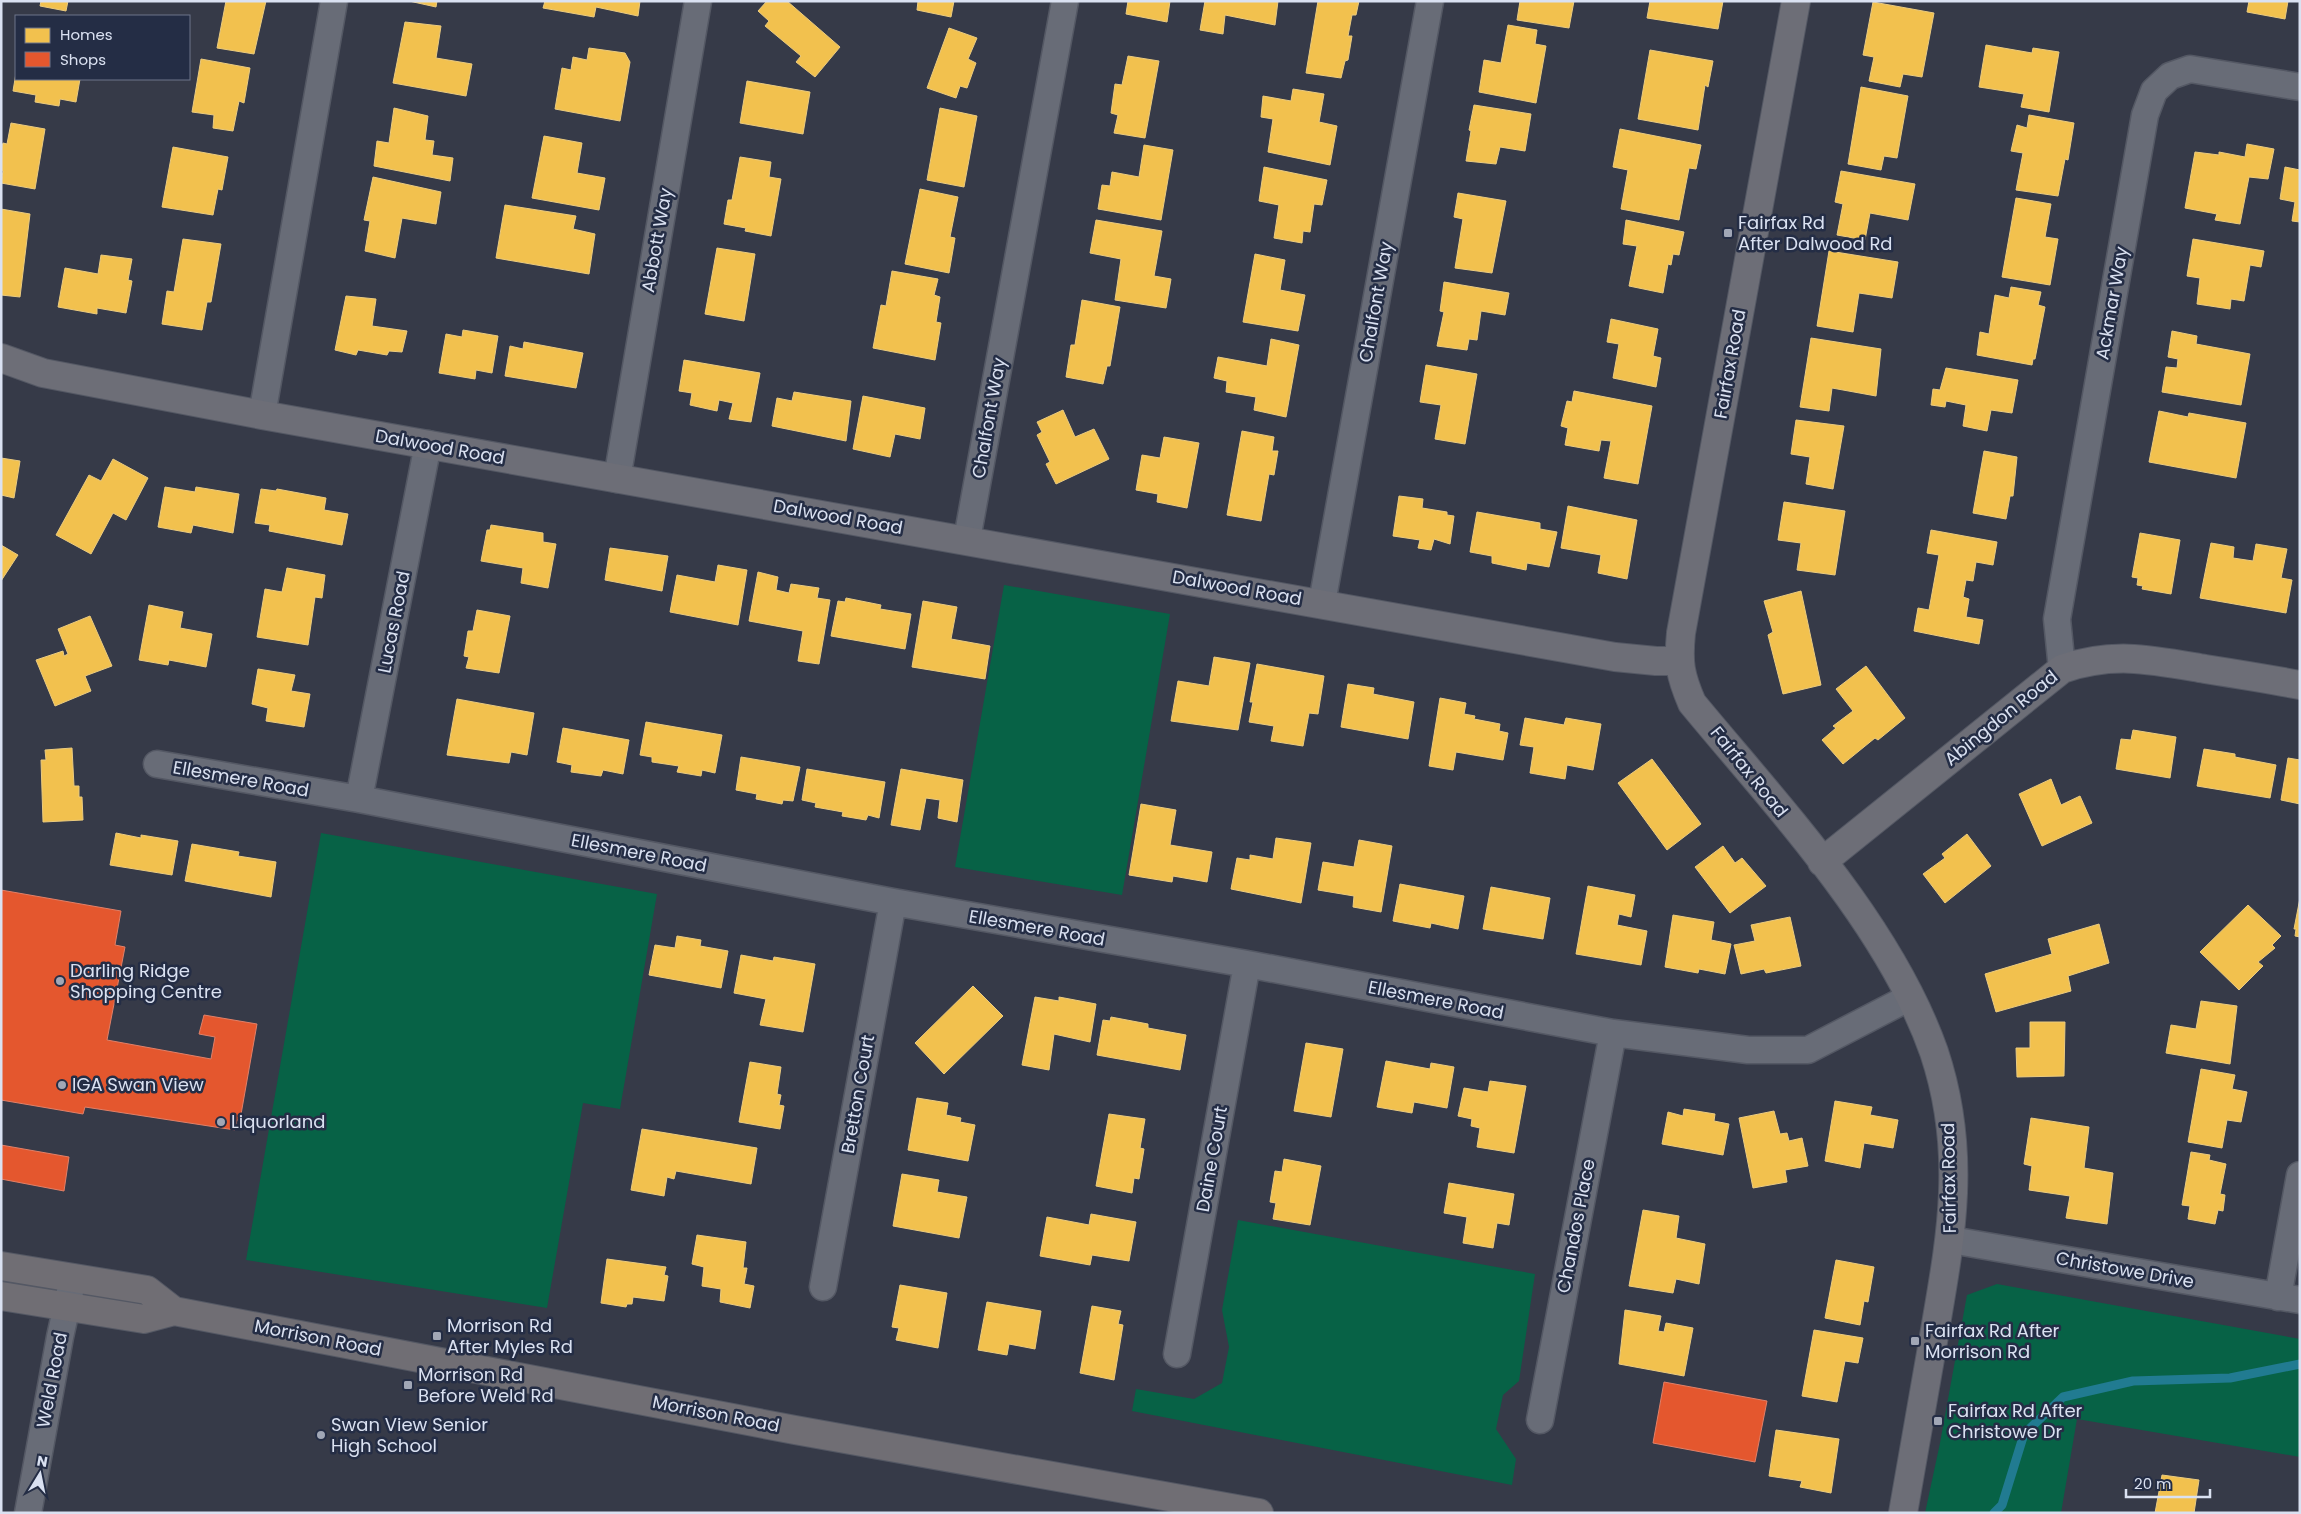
<svg xmlns="http://www.w3.org/2000/svg" width="2301" height="1514" font-family="Poppins,sans-serif">
<style>
.green{fill:#076246}
.homes{fill:#f2c14e;stroke:#ebcb7f}
.shops{fill:#e4572e;stroke:#e18068}
.lines{fill:none;stroke-linecap:round;stroke-linejoin:round}
.stream{stroke:#217b91;stroke-width:9}
.street-casing{stroke:#545864;stroke-width:29}
.secondary-casing{stroke:#545864;stroke-width:30}
.primary-casing{stroke:#545864;stroke-width:30}
.street{stroke:#686c77;stroke-width:26}
.secondary{stroke:#6d6e77;stroke-width:28}
.primary{stroke:#706e74;stroke-width:28}
.poi-dot{fill:#a1a7b6;stroke:#242d45;stroke-width:2}
.labels{text-anchor:middle;stroke-width:5;stroke-linejoin:round;paint-order:stroke}
.poi-label{font-size:18px;fill:#dae1f1;stroke:#242d45;text-anchor:start}
.street-label{font-size:18px;fill:#dae1f1;stroke:#242d45}
</style>
<rect width="100%" height="100%" fill="#363a48"/>
<path class="green" d="M1004,585L1170,614L1122,895L955,867Z
M321,833L657,894L620,1109L583,1103L547,1308L246,1260Z
M1238,1220L1535,1274L1519,1381L1503,1395L1496,1429L1516,1459L1512,1485L1132,1411L1136,1389L1194,1399L1222,1383L1229,1347L1222,1310Z
M1997,1284L2300,1339V1457L2077,1419L2061,1513H1925L1940,1443L1967,1295Z"/>
<path class="homes" d="M41,1H68L66,11L40,6Z
M226,1H266L254,54L217,48Z
M409,1H437L436,7Z
M545,1H640L638,16L596,7L594,17L543,8Z
M767,1H787L840,47L815,77L796,62L801,56L765,26L769,21L758,11Z
M918,1H954L951,17L917,10Z
M1128,1H1170L1167,22L1126,14Z
M1205,1H1278L1275,25L1225,15L1223,34L1200,30Z
M1318,1H1359L1356,15H1352L1348,36H1352L1348,60L1345,61L1341,78L1306,73Z
M1520,1H1574L1569,28L1517,20Z
M1650,1H1723L1718,29L1647,18Z
M2249,1H2288L2285,19L2247,12Z
M1873,2L1934,13L1922,77L1903,74L1900,87L1869,81L1874,57L1863,55Z
M405,22L441,26L436,58L472,64L466,96L393,83Z
M1508,25L1537,30L1535,44L1546,46L1536,103L1479,92L1484,60L1501,63Z
M949,28L977,38L968,59L976,63L967,88L960,86L956,98L927,88Z
M1986,45L2032,53L2033,48L2059,52L2049,112L2021,107L2024,94L1979,87Z
M589,48L625,53L630,62L620,121L555,109L562,68L571,70L573,57L587,60Z
M1650,50L1713,61L1708,87L1705,85L1698,130L1638,119Z
M1128,56L1159,61L1145,138L1114,133L1118,115L1111,113L1115,84L1122,85Z
M201,59L250,68L244,103L239,101L233,131L213,128L214,115L192,112Z
M16,73V79H80L76,102L60,99L59,106L35,102L36,95L13,91Z
M747,81L810,92L803,134L740,123Z
M1861,87L1908,96L1897,158L1884,156L1881,170L1848,164Z
M1293,89L1324,94L1319,122L1337,126L1330,165L1268,152L1273,119L1261,117L1263,96L1291,101Z
M1474,105L1531,114L1525,151L1500,147L1496,164L1466,161L1471,131L1469,130Z
M394,108L428,116L425,140L434,141L432,155L453,158L450,181L374,166L377,141L389,143Z
M940,108L977,116L964,187L927,180Z
M2029,115L2074,123L2068,160L2065,159L2058,196L2016,190L2023,153L2011,151L2017,125L2027,128Z
M11,123L45,129L35,189L1,183L3,171L1,170V150L3,143L7,144Z
M1620,129L1701,145L1696,169L1689,168L1679,220L1621,209L1628,170L1613,167Z
M544,136L582,143L577,173L605,178L599,210L532,198Z
M2247,144L2274,149L2268,179L2249,177L2240,224L2215,220L2217,214L2185,208L2195,152L2219,155V152L2245,157Z
M1144,145L1173,150L1161,220L1098,209L1102,185L1110,186L1112,172L1139,177Z
M173,147L228,157L222,190L218,189L213,215L162,207Z
M740,157L771,162L769,177L781,179L771,236L745,231L746,228L724,224L728,200H732Z
M1264,167L1327,180L1322,205L1314,204L1310,232L1303,231L1302,243L1274,238L1279,205L1259,201Z
M2285,167L2300,170V222L2292,221L2295,202L2280,199Z
M1841,171L1915,184L1908,220L1870,213L1865,240L1837,235L1843,204L1835,202Z
M373,177L441,192L436,224L402,218L395,258L365,251L370,221L364,220Z
M920,189L958,197L950,237L955,238L949,273L905,264Z
M1458,193L1506,201L1492,273L1455,268L1463,219L1454,217Z
M2016,198L2051,204L2045,237L2058,239L2050,285L2002,277Z
M505,205L576,216L573,229L595,234L589,274L496,258Z
M1,209L30,214L20,297L1,295Z
M1096,220L1162,231L1154,276L1171,279L1166,308L1115,300L1121,259L1090,253Z
M1626,220L1684,232L1679,255L1673,254L1671,265L1668,264L1663,293L1629,286L1637,246L1623,244Z
M183,239L221,244L211,302H207L202,330L162,324L167,291L174,292Z
M2193,239L2264,251L2261,267L2250,265L2244,301L2231,299L2230,309L2197,304L2200,278L2187,276Z
M717,248L755,254L744,321L705,314Z
M1829,251L1898,262L1892,298L1859,293L1853,332L1817,326Z
M1255,254L1285,260L1280,290L1305,295L1298,331L1243,322Z
M101,255L132,259L128,280L132,281L126,313L97,308V314L58,307L65,268L98,274Z
M892,271L938,279L934,295L940,297L936,322L941,323L935,360L873,348L881,305L886,306Z
M1444,282L1509,293L1505,315L1481,311L1477,340L1469,339L1467,350L1437,346L1444,312L1440,311Z
M2011,287L2041,292L2038,305L2045,307L2035,359H2033L2032,365L1977,355L1980,332L1989,334L1995,295L2009,298Z
M346,296L376,299L372,326L407,331L402,352L389,351L387,355L358,350L356,355L335,350Z
M1082,300L1120,307L1110,366H1107L1103,384L1066,377L1071,345H1075Z
M1611,319L1658,329L1653,356L1661,358L1656,387L1613,378L1619,344L1607,342Z
M463,330L498,336L492,373L476,370L475,379L439,373L446,334L462,337Z
M2172,331L2197,336L2196,344L2250,354L2241,405L2162,392L2166,367L2177,368L2178,359L2168,357Z
M1811,338L1881,349L1876,396L1832,388L1829,411L1800,407Z
M1271,339L1299,345L1286,417L1254,410L1256,397L1226,392L1227,381L1214,378L1218,357L1267,366Z
M524,342L583,353L576,388L505,376L510,346L523,349Z
M684,360L760,373L751,422L729,419L733,403L719,400L717,411L690,405L692,393L679,391Z
M1426,365L1477,374L1465,444L1435,439L1441,405L1420,402Z
M1946,368L2018,380L2012,413L1991,410L1987,431L1963,426L1966,405L1946,401L1945,407L1931,405L1933,389L1940,390Z
M1574,391L1652,406L1638,484L1604,478L1611,441L1601,440L1599,451L1565,445L1568,428L1561,426L1567,401L1572,402Z
M794,392L851,401L846,441L772,426L777,398L792,401Z
M863,396L925,408L920,439L895,434L890,457L853,449Z
M1063,410L1075,437L1094,429L1109,459L1056,484L1046,464L1050,462L1037,435L1042,432L1037,422Z
M2159,411L2188,417L2189,413L2246,423L2236,478L2149,462Z
M1796,420L1844,426L1833,489L1806,484L1810,457L1791,454Z
M1242,431L1274,437L1272,451H1278L1274,475L1269,474L1261,521L1227,515Z
M1164,437L1199,443L1187,508L1157,502L1158,494L1136,490L1142,455L1160,458Z
M1984,451L2017,457L2013,496H2010L2006,519L1973,513Z
M1,458L20,461L14,498L1,495Z
M113,459L148,478L126,520L113,513L91,554L56,535L89,475L101,481Z
M165,487L195,492L196,487L239,494L233,533L193,525L191,533L158,527Z
M261,489L276,491L277,489L326,498L324,510L348,514L342,545L269,531L270,525L255,523Z
M1399,496L1423,499L1422,508L1447,512V515L1454,516L1450,544L1434,539L1431,550L1418,548L1420,540L1393,536Z
M1784,502L1845,511L1835,575L1797,570L1801,543L1778,540Z
M1568,506L1637,520L1627,579L1598,573L1601,555L1561,548Z
M1477,512L1540,523V529L1557,532L1549,567L1527,563L1526,570L1492,563V556L1470,552Z
M491,525L543,533V542L556,544L548,588L521,583L523,568L481,561L487,530H490Z
M1931,530L1997,542L1993,565L1976,562L1973,581L1966,580L1963,597L1969,599L1966,617L1983,620L1979,644L1914,631L1918,608L1929,610L1939,555L1927,553Z
M2140,533L2180,540L2171,594L2142,589L2143,586L2137,585L2138,578L2132,577Z
M2211,543L2234,547L2233,558L2253,561L2256,544L2287,549L2281,578L2292,580L2286,613L2200,598Z
M1,545L18,555L1,581Z
M610,548L668,556L662,591L605,580Z
M718,565L747,570L738,625L670,612L677,575L715,582Z
M287,568L325,575L322,598L315,597L308,645L257,637L265,589L282,592Z
M758,572L778,577L776,590L789,593L791,584L819,588L817,598L830,600L819,664L798,661L803,631L749,621Z
M1801,591L1821,685L1783,694L1768,635L1773,632L1764,601Z
M846,598L881,605L880,609L911,614L905,649L831,636L838,601L845,602Z
M923,601L957,607L951,639L990,646L985,679L912,667Z
M149,605L183,612L180,628L212,634L206,667L169,660L168,665L139,660Z
M477,610L510,616L499,673L466,668L469,657L464,656L468,631H473Z
M90,616L112,666L85,676L91,691L55,706L36,660L63,651L64,656L68,654L58,629Z
M1214,657L1250,663L1238,730L1171,721L1178,681L1209,686Z
M1257,664L1324,676L1318,714L1309,713L1303,746L1271,741L1274,726L1249,722L1253,702H1250Z
M1866,666L1905,718L1878,740L1875,738L1843,764L1822,740L1836,728L1833,726L1853,711L1836,689Z
M258,669L295,675L291,691L310,694L304,727L266,721L268,708L252,704Z
M1348,684L1374,688L1373,694L1414,702L1408,739L1341,727Z
M1440,698L1466,703L1464,714L1475,716L1474,719L1500,724L1499,731L1508,733L1503,760L1456,752L1453,770L1429,766Z
M457,699L534,713L527,755L511,752L509,763L447,755Z
M1525,718L1564,725L1566,718L1601,724L1593,770L1567,765L1565,779L1530,773L1534,747L1520,745Z
M646,722L722,735L715,773L702,770L701,776L677,772L679,766L652,762V757L640,755Z
M563,728L629,740L623,774L603,770L601,776L571,772L572,765L557,762Z
M2133,730L2176,737L2170,778L2116,769L2121,739L2131,740Z
M72,748L74,786H79V797H82L83,820L43,822L41,760H46L45,750Z
M2204,749L2235,754V757L2276,765L2270,798L2197,786Z
M741,757L800,767L793,801L783,800L782,804L756,799L757,794L736,790Z
M2288,758L2300,760V804L2281,800Z
M1652,759L1701,824L1667,850L1618,783Z
M807,769L885,782L879,818L868,815L866,820L842,816L843,812L815,807L816,803L802,800Z
M901,769L963,780L957,822L938,818L940,800L926,798L920,830L891,825Z
M2051,779L2061,805L2080,796L2092,823L2042,846L2019,794Z
M1141,804L1176,810L1170,845L1212,852L1207,882L1173,876L1172,882L1129,875Z
M116,833L141,838V835L178,841L172,875L110,865Z
M1967,834L1991,866L1945,903L1923,874L1945,858L1942,854Z
M1276,838L1311,843L1301,903L1231,889L1237,858L1250,860V855L1273,859Z
M1359,840L1392,846L1381,912L1353,907L1354,896L1318,890L1323,862L1354,867Z
M192,844L239,852L238,856L276,862L271,897L185,881Z
M1723,846L1735,863L1742,858L1766,886L1730,913L1695,867Z
M1400,884L1464,896L1458,929L1431,923L1430,928L1393,921Z
M1588,886L1635,895L1631,917L1619,914L1617,925L1647,931L1641,965L1576,954Z
M1491,887L1550,898L1543,939L1483,929Z
M2300,898V937L2295,936L2296,929H2294Z
M2248,905L2281,936L2272,945L2275,948L2258,962L2263,966L2239,990L2200,952Z
M1673,915L1714,922L1711,940L1731,944L1725,974L1699,969L1698,973L1665,967Z
M1790,917L1801,966L1766,973L1764,969L1741,974L1734,945L1755,941L1751,925Z
M2099,924L2109,963L2068,976L2071,991L1996,1012L1985,974L2052,954L2048,939Z
M677,936L701,940L700,946L728,951L721,988L649,975L655,945L675,948Z
M741,955L773,961L774,957L815,964L803,1032L760,1025L766,999L734,993Z
M973,986L1003,1016L944,1074L915,1043Z
M1035,997L1059,1001V997L1096,1004L1090,1042L1054,1034L1049,1070L1022,1065Z
M2201,1001L2237,1006L2230,1064L2166,1053L2171,1025L2196,1029Z
M1111,1017L1148,1024V1028L1186,1035L1180,1070L1097,1055L1103,1020L1110,1021Z
M2030,1022H2065L2064,1076L2017,1077L2016,1048H2030Z
M1306,1043L1343,1049L1331,1117L1294,1111Z
M1386,1061L1430,1069L1431,1063L1454,1067L1447,1108L1414,1102L1412,1113L1377,1107Z
M750,1062L781,1067L777,1094L781,1095L779,1105L784,1106L780,1129L739,1122Z
M2201,1069L2235,1075L2232,1089L2247,1092L2241,1122L2227,1120L2222,1148L2188,1142Z
M1490,1081L1526,1086L1514,1153L1477,1147L1480,1128L1471,1126L1472,1119L1458,1116L1464,1088L1488,1092Z
M917,1098L948,1103L946,1115L961,1118L960,1122L975,1125L968,1161L908,1150Z
M1835,1101L1872,1107L1870,1115L1898,1120L1893,1148L1864,1143L1860,1168L1825,1161Z
M1684,1109L1715,1114L1714,1121L1729,1124L1723,1155L1662,1144L1668,1112L1683,1116Z
M1774,1111L1780,1134L1787,1133L1789,1141L1802,1138L1808,1166L1785,1170L1787,1182L1753,1188L1739,1118Z
M1109,1114L1145,1119L1140,1148L1144,1149L1139,1179L1134,1178L1132,1193L1096,1186Z
M2031,1118L2089,1127L2084,1168L2113,1173L2107,1224L2066,1218L2070,1196L2029,1190L2032,1166L2024,1164Z
M642,1129L757,1148L751,1184L676,1171L674,1179L667,1177L664,1196L631,1190Z
M2191,1152L2210,1155L2209,1160L2226,1164L2220,1194L2225,1195L2223,1211L2218,1210L2215,1224L2188,1219L2190,1206L2182,1205Z
M1284,1159L1321,1166L1310,1225L1273,1219L1276,1203L1270,1202L1275,1171L1282,1172Z
M902,1174L939,1180L937,1192L967,1197L959,1238L893,1226Z
M1449,1183L1514,1194L1509,1225L1497,1223L1493,1248L1463,1243L1467,1217L1444,1213Z
M1643,1210L1679,1216L1676,1238L1705,1244L1699,1284L1676,1279L1673,1293L1629,1286Z
M1091,1214L1136,1222L1129,1261L1092,1255L1090,1265L1040,1256L1047,1217L1089,1225Z
M697,1235L746,1242L743,1268H747L744,1284L754,1286L750,1308L720,1302L721,1289L702,1286L704,1267L692,1264Z
M607,1259L666,1267L664,1275L668,1276L664,1301L633,1297L632,1304H627L626,1307L601,1303Z
M1836,1260L1874,1267L1868,1302L1864,1301L1860,1325L1825,1318Z
M900,1285L947,1293L938,1348L896,1340L899,1328L892,1327Z
M987,1302L1041,1311L1035,1349L1009,1344L1007,1355L978,1350Z
M1092,1306L1121,1311L1118,1324L1123,1325L1114,1380L1080,1373Z
M1625,1310L1661,1316L1658,1331L1664,1332L1666,1323L1693,1328L1684,1376L1619,1364Z
M1814,1330L1863,1338L1858,1363L1845,1361L1837,1402L1802,1396Z
M1776,1430L1839,1439L1831,1493L1800,1487L1802,1481L1769,1476Z
M2162,1475L2199,1480L2194,1513H2155Z"/>
<path class="shops" d="M1,890L121,911L115,945L125,947L107,1040L211,1059L215,1037L199,1034L204,1015L257,1024L240,1120H237L235,1130L85,1107L83,1114L1,1100Z
M1,1145L69,1157L64,1191L1,1179Z
M1664,1382L1767,1401L1755,1462L1653,1443Z"/>
<g class="lines">
<path class="stream" d="M1994,1513L2002,1505L2024,1434L2063,1397L2133,1381L2230,1378L2300,1364"/>
<g class="street-casing">
<path id="street" d="M262,415L334,1
M617,479L698,1
M967,539L1065,1
M1322,603L1430,1
M2062,669L2057,619L2145,115L2154,91L2170,76L2190,69L2300,87
M157,764L359,799L893,902L1247,964L1613,1033L1748,1050H1808L1910,997
M359,799L428,444
M1951,1240L2300,1300
M823,1287L893,902
M2278,1297L2300,1175
M1177,1354L1247,964
M1540,1420L1613,1033
M28,1513L60,1337L73,1278"/>
</g>
<g class="secondary-casing">
<path id="secondary" d="M1796,1L1681,633C1678,663 1680,675 1692,703C1777,806 1889,924 1934,1052C1949,1097 1955,1146 1953,1193C1951,1242 1942,1288 1934,1336C1924,1395 1913,1454 1903,1513
M1,358L43,373L262,415L1615,657L1656,661H1679
M1822,862L2062,669C2114,651 2153,660 2205,669C2237,674 2268,679 2300,685"/>
</g>
<g class="primary-casing">
<path id="primary" d="M1,1266L147,1290L174,1311
M1,1296L144,1319L174,1311L795,1430L1259,1513"/>
</g>
<use href="#street" class="street"/>
<use href="#secondary" class="secondary"/>
<use href="#primary" class="primary"/>
</g>
<g class="poi-dot">
<rect x="1723" y="228" width="10" height="10" rx="2.5"/>
<circle cx="60" cy="981" r="5"/>
<circle cx="62" cy="1085" r="5"/>
<circle cx="221" cy="1122" r="5"/>
<rect x="432" y="1331" width="10" height="10" rx="2.5"/>
<rect x="1910" y="1336" width="10" height="10" rx="2.5"/>
<rect x="403" y="1380" width="10" height="10" rx="2.5"/>
<rect x="1933" y="1416" width="10" height="10" rx="2.5"/>
<circle cx="321" cy="1435" r="5"/>
</g>
<g class="labels">
<g class="poi-label">
<text x="1738" y="229">Fairfax Rd<tspan x="1738" dy="21">After Dalwood Rd</tspan></text>
<text x="70" y="977">Darling Ridge<tspan x="70" dy="21">Shopping Centre</tspan></text>
<text x="72" y="1091">IGA Swan View</text>
<text x="231" y="1128">Liquorland</text>
<text x="447" y="1332">Morrison Rd<tspan x="447" dy="21">After Myles Rd</tspan></text>
<text x="1925" y="1337">Fairfax Rd After<tspan x="1925" dy="21">Morrison Rd</tspan></text>
<text x="418" y="1381">Morrison Rd<tspan x="418" dy="21">Before Weld Rd</tspan></text>
<text x="1948" y="1417">Fairfax Rd After<tspan x="1948" dy="21">Christowe Dr</tspan></text>
<text x="331" y="1431">Swan View Senior<tspan x="331" dy="21">High School</tspan></text>
</g>
<g class="street-label">
<text transform="translate(657 240) rotate(-80)" y="6">Abbott Way</text>
<text transform="translate(1376 302) rotate(-80)" y="6">Chalfont Way</text>
<text transform="translate(2112 303) rotate(-80)" y="6">Ackmar Way</text>
<text transform="translate(1730 364) rotate(-80)" y="6">Fairfax Road</text>
<text transform="translate(989 418) rotate(-80)" y="6">Chalfont Way</text>
<text transform="translate(440 447) rotate(10)" y="6">Dalwood Road</text>
<text transform="translate(838 517) rotate(10)" y="6">Dalwood Road</text>
<text transform="translate(1237 588) rotate(10)" y="6">Dalwood Road</text>
<text transform="translate(394 622) rotate(-79)" y="6">Lucas Road</text>
<text transform="translate(2001 718) rotate(-39)" y="6">Abingdon Road</text>
<text transform="translate(1749 772) rotate(51)" y="6">Fairfax Road</text>
<text transform="translate(241 779) rotate(10)" y="6">Ellesmere Road</text>
<text transform="translate(639 853) rotate(11)" y="6">Ellesmere Road</text>
<text transform="translate(1037 928) rotate(10)" y="6">Ellesmere Road</text>
<text transform="translate(1436 1000) rotate(11)" y="6">Ellesmere Road</text>
<text transform="translate(858 1094) rotate(-80)" y="6">Bretton Court</text>
<text transform="translate(1212 1159) rotate(-80)" y="6">Daine Court</text>
<text transform="translate(1949 1178) rotate(-91)" y="6">Fairfax Road</text>
<text transform="translate(1576 1226) rotate(-79)" y="6">Chandos Place</text>
<text transform="translate(2125 1270) rotate(10)" y="6">Christowe Drive</text>
<text transform="translate(318 1338) rotate(11)" y="6">Morrison Road</text>
<text transform="translate(52 1380) rotate(-79)" y="6">Weld Road</text>
<text transform="translate(716 1414) rotate(11)" y="6">Morrison Road</text>
</g>
</g>
<rect width="2301" height="1514" fill="none" stroke="#dae1f1" stroke-width="5"/>
<rect x="15" y="15" width="175" height="65" fill="#242d45" stroke="#6d758a"/>
<rect x="25" y="28" width="25" height="15" fill="#f2c14e" stroke="#6d758a"/>
<text x="60" y="40" font-size="15" fill="#dae1f1">Homes</text>
<rect x="25" y="52" width="25" height="15" fill="#e4572e" stroke="#6d758a"/>
<text x="60" y="65" font-size="15" fill="#dae1f1">Shops</text>
<g transform="translate(40 1474) rotate(10)" stroke="#242d45" stroke-width="4" paint-order="stroke">
<path d="M0-4L9 19L0 12L-9 19Z" fill="#dae1f1"/>
<text y="-8" font-size="14" font-weight="bold" text-anchor="middle" fill="#dae1f1">N</text>
</g>
<path d="M2126 1489v8h84v-8" fill="none" stroke="#dae1f1" stroke-width="2.5"/>
<text x="2134" y="1489" font-size="15" fill="#dae1f1" stroke="#242d45" stroke-width="4" paint-order="stroke">20 m</text>
</svg>
